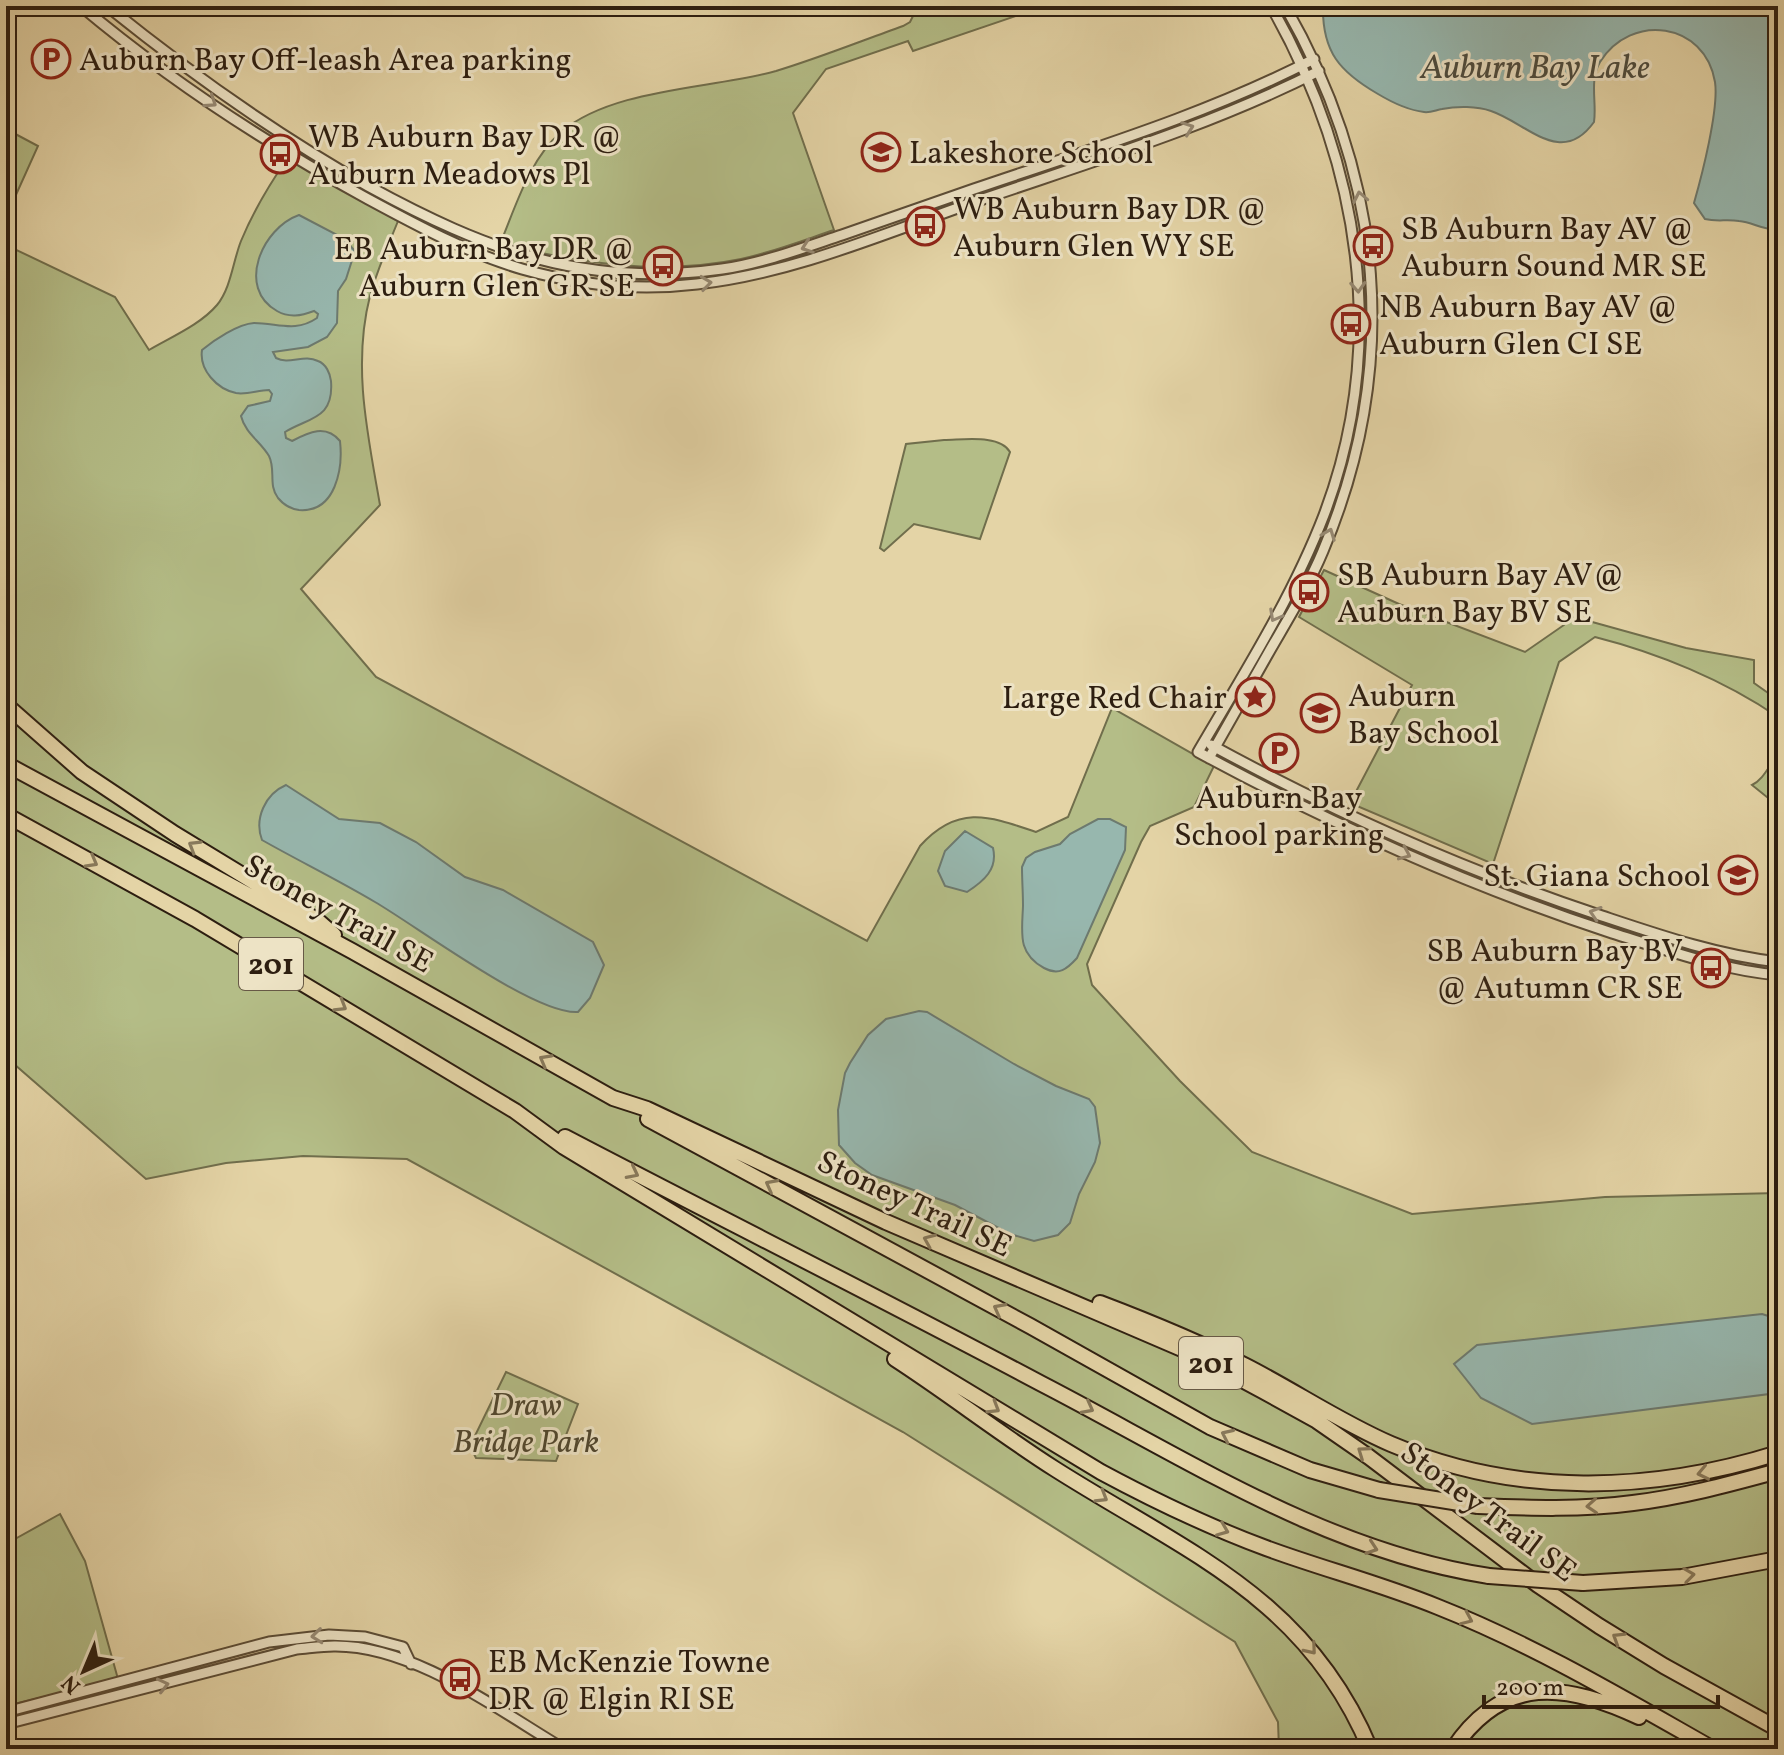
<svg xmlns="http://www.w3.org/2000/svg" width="1784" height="1755" font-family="Vollkorn,serif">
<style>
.green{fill:#b4bd87;stroke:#706e4c;stroke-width:2}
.water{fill:#97b7ae;stroke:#6d7a6f;stroke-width:2}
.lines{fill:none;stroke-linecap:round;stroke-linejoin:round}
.tertiary-casing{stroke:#5b4c36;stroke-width:13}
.motorway-casing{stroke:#2d1e10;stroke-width:18}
.tertiary{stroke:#ede3c5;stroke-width:9}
.motorway{stroke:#e4d4a6;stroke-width:14}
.motorway-bridge-casing{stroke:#2d1e10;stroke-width:18;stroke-linecap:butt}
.motorway-bridge{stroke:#e4d4a6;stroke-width:14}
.oneway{stroke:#978a74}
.oneway2{stroke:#88795b}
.labels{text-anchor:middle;stroke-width:6;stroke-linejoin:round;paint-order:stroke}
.shield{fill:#ede3c5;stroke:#675946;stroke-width:2}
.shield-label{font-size:30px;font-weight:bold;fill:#2d1e10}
.poi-label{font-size:32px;fill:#2d1e10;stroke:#ede3c5;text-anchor:start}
.street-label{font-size:32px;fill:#2d1e10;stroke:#ede3c5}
.park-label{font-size:32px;font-style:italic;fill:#4f462e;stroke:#ede3c5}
.water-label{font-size:34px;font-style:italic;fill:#4d4c3f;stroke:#ede3c5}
</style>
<rect width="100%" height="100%" fill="#e4d4a6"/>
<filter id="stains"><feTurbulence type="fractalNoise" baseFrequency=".0025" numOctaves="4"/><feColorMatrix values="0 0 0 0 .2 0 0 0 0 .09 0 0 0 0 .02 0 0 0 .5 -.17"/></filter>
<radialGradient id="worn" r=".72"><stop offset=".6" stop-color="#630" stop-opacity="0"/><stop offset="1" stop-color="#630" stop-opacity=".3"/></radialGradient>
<path class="green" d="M918,6H1045L913,51L908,41L826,69L793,113L834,230C804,240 773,252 741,259C658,276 581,263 500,244C516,206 529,160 561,132C613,88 711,89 776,71C819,58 861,41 903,26L910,22Z
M6,129L38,146L6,217Z
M287,159L398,221C388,246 377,270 370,296C352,366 368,436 380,505L301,589L376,677L867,941L920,846C958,804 989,816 1036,832L1068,817L1112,708L1214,766L1194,807L1150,826L1141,842L1087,964L1092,985L1180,1081L1252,1152L1412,1214L1605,1197L1778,1193V1749H1279L1278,1722L1235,1642L903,1432L407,1159L303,1156L226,1163L146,1179L6,1057V245L115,297L149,350C171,337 200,325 217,305C231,288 233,261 241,241C253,212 269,185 287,159Z
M944,440C963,440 1000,434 1010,452L980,539L914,524L884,551L880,548L906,444Z
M1324,570L1399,604L1525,652L1564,625L1567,615L1686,648L1754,660V683L1778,700V717C1724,680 1658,653 1595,637L1559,662L1493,864L1350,803L1412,685L1299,617Z
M1778,755V806L1752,785C1764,779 1769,765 1778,755Z
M506,1372L578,1404L556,1461L476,1458L470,1446Z
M60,1514L85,1561L118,1679L6,1706V1544Z"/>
<path class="water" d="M1323,6H1778V229C1764,231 1753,222 1739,221C1727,219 1717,222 1705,219L1694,203C1702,175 1719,109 1715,82C1705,22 1631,12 1600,62C1589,81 1597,102 1594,122C1561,168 1527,123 1491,111C1477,106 1457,106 1442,109C1436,110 1430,113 1424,112C1407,110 1393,103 1378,94C1340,72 1322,52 1323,6Z
M299,215L343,238L355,251L346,279L338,291L337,323L327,337L308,347L273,352L276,358C289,365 304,354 318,361C326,364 330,373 331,381C334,419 310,417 285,432L286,438L292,441C309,432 326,424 340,441C343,468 336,513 299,510C291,509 283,504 278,498C268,485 276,470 269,456C261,442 245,433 241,416L248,406L270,401L272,394L269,390C258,390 247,395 236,393C217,389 199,370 202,350C214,340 238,324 254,323C278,323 295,333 317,318L318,314L314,311C301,316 289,318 277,311C236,288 262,228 299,215Z
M286,785L339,819L380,823L416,842L465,877L503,890L593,942L604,965L590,998L578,1012C535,1015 418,927 375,902C338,880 299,861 262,840C254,819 265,794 286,785Z
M1098,819H1110L1126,827L1125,850L1077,958C1067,969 1059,976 1044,968C1017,953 1022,933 1023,906C1023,893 1022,880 1022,867L1026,858L1035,852L1060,844L1070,834Z
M965,831L993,848C998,869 984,881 967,892L945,886L938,871L945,851Z
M919,1011L927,1012L1014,1064L1056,1086L1089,1099L1095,1107L1100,1143L1095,1162L1079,1194L1070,1223L1058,1235L1034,1241L1010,1234L955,1205L872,1175L855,1163L839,1145L838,1110L845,1073L850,1063L868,1035L886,1019Z
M1762,1314L1778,1319L1777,1393L1532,1424L1481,1398L1454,1364L1477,1345Z"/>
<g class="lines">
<g class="tertiary-casing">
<path id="tertiary" d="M81,6C169,80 267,144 368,199C418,226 468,253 522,269C578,285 639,291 697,284C796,273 890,231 983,199C1097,160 1212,125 1319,71
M107,6C190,73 275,134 368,186C485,250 585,288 722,269C763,263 803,248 842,235C886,220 930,204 974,189C1088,150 1206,115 1314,59
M1271,6C1360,163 1389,343 1324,515C1292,598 1243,675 1198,752C1331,824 1469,886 1612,933C1666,950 1722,970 1778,975
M1211,745C1336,813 1466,871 1602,916C1659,935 1717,955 1778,962
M1209,758C1229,723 1249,687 1269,652C1288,619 1308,587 1323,551C1401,366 1384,179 1285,6
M6,1712L269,1642L329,1635L365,1637L403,1647L411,1664
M6,1724L297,1649C309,1648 322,1646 334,1646C413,1645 498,1710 564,1749"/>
</g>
<g class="motorway-casing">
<path id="motorway" d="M6,705L82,772L175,834L318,921L334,935
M6,764L352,951L613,1098L647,1109L886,1222L1196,1355L1263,1391L1317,1421L1369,1457L1538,1585L1599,1626L1664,1666L1778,1729
M6,815L195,919L515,1111L564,1147L1101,1472C1155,1501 1209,1527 1266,1548C1323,1569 1382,1584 1438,1607C1534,1645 1623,1698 1713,1749
M648,1119L1030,1326L1210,1427L1310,1470L1379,1490
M565,1137C724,1220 884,1300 1042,1384C1187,1459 1326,1551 1489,1576
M1100,1303C1150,1322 1199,1342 1246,1366C1295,1391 1340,1422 1391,1444C1516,1497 1650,1493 1778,1453
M895,1359C949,1394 1000,1434 1055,1469C1184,1551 1307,1597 1370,1749
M1478,1506C1530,1508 1582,1510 1633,1503C1683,1497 1730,1484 1778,1471
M1583,1583L1682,1577L1778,1559
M1453,1749C1503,1674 1567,1683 1639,1717"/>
</g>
<use href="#tertiary" class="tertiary"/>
<use href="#motorway" class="motorway"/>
<g class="motorway-bridge-casing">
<path id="motorway-bridge" d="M1379,1490L1478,1506
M1489,1576L1583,1583"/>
</g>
<use href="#motorway-bridge" class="motorway-bridge"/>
</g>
<defs><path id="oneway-chevron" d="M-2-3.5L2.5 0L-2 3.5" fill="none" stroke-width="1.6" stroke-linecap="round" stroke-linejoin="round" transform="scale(2)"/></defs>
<g class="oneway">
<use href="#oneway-chevron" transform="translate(211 102) rotate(34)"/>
<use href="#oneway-chevron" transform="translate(1188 128) rotate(-20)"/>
<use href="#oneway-chevron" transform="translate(1360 197) rotate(-101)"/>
<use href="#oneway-chevron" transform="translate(807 247) rotate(161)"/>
<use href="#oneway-chevron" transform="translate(706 283) rotate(-7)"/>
<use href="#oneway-chevron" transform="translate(1358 287) rotate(87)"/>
<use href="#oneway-chevron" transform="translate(1329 534) rotate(-69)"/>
<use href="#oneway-chevron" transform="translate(1275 616) rotate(119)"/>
<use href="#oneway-chevron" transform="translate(1405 854) rotate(24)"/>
<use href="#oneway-chevron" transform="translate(1595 913) rotate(-162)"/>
<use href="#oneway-chevron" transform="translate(317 1636) rotate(174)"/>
<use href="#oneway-chevron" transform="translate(163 1685) rotate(-13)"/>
</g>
<g class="oneway2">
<use href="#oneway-chevron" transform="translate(194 846) rotate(-149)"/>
<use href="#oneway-chevron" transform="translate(92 862) rotate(29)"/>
<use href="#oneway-chevron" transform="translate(341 1006) rotate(31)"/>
<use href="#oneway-chevron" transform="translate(545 1060) rotate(-151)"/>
<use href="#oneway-chevron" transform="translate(633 1173) rotate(27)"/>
<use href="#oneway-chevron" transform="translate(771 1185) rotate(-152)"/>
<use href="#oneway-chevron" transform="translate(929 1240) rotate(-157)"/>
<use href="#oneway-chevron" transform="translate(999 1309) rotate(-152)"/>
<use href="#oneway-chevron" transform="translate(994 1408) rotate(31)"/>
<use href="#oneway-chevron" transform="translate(1088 1408) rotate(28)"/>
<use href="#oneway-chevron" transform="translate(1227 1435) rotate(-155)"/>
<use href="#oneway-chevron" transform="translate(1363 1452) rotate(-145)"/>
<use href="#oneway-chevron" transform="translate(1703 1473) rotate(168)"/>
<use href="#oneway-chevron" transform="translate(1102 1497) rotate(31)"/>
<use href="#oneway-chevron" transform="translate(1592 1506) rotate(176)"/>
<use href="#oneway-chevron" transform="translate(1223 1530) rotate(22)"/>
<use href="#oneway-chevron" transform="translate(1372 1548) rotate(19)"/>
<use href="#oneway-chevron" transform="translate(1689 1575) rotate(-8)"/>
<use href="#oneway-chevron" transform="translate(1467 1619) rotate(24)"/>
<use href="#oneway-chevron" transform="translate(1618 1638) rotate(-148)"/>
<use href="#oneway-chevron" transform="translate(1311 1649) rotate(50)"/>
</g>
<defs>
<g id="parking-ring" transform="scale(2)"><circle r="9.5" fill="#ede3c5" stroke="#8f2418" stroke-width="1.5"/><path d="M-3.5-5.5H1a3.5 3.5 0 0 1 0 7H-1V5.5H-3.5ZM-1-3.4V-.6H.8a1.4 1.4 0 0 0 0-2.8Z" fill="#8f2418"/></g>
<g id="school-ring" transform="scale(2)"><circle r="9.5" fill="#ede3c5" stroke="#8f2418" stroke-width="1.5"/><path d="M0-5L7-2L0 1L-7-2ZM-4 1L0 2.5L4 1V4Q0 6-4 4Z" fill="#8f2418"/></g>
<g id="bus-ring" transform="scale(2)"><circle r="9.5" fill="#ede3c5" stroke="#8f2418" stroke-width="1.5"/><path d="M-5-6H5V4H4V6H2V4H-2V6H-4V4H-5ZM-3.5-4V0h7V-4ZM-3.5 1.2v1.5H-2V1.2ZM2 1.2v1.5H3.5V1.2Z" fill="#8f2418"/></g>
<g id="sight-ring" transform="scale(2)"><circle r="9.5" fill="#ede3c5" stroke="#8f2418" stroke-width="1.5"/><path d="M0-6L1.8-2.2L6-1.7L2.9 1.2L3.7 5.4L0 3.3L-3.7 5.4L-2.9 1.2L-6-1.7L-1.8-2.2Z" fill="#8f2418"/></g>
</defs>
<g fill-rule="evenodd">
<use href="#parking-ring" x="51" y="59"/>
<use href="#school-ring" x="881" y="152"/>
<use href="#bus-ring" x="280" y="154"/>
<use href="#bus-ring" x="925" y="226"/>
<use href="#bus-ring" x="1373" y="246"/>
<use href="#bus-ring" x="663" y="266"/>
<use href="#bus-ring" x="1351" y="324"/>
<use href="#bus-ring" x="1309" y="592"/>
<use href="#sight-ring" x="1255" y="697"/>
<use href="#school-ring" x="1320" y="713"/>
<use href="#parking-ring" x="1279" y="753"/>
<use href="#school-ring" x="1738" y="875"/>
<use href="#bus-ring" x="1711" y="968"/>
<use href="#bus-ring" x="460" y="1679"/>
</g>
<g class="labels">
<g class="shield">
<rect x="239" y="938" width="64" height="52" rx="6"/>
<rect x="1179" y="1337" width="64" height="52" rx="6"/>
</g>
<g class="shield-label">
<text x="271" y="974">201</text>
<text x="1211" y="1373">201</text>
</g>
<g class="poi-label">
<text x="79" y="70">Auburn Bay Off-leash Area parking</text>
<text x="308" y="147">WB Auburn Bay DR @<tspan x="308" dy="37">Auburn Meadows Pl</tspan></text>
<text x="909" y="163">Lakeshore School</text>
<text x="953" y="219">WB Auburn Bay DR @<tspan x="953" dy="37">Auburn Glen WY SE</tspan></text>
<text x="1401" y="239">SB Auburn Bay AV @<tspan x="1401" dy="37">Auburn Sound MR SE</tspan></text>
<text x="635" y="259" text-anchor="end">EB Auburn Bay DR @<tspan x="635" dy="37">Auburn Glen GR SE</tspan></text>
<text x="1379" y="317">NB Auburn Bay AV @<tspan x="1379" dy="37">Auburn Glen CI SE</tspan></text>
<text x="1337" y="585">SB Auburn Bay AV@<tspan x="1337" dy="37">Auburn Bay BV SE</tspan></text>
<text x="1348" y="706">Auburn<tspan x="1348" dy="37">Bay School</tspan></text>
<text x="1227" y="708" text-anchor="end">Large Red Chair</text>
<text x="1279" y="808" text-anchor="middle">Auburn Bay<tspan x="1279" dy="37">School parking</tspan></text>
<text x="1710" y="886" text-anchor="end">St. Giana School</text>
<text x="1683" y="961" text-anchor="end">SB Auburn Bay BV<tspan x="1683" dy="37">@ Autumn CR SE</tspan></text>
<text x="488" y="1672">EB McKenzie Towne<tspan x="488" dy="37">DR @ Elgin RI SE</tspan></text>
</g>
<g class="street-label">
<text transform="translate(339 913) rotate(29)" y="11">Stoney Trail SE</text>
<text transform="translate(915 1203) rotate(25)" y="11">Stoney Trail SE</text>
<text transform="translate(1489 1511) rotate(37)" y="11">Stoney Trail SE</text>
</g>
<g class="park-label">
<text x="526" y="1415">Draw<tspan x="526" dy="37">Bridge Park</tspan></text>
</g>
<g class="water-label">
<text x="1535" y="78">Auburn Bay Lake</text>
</g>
</g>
<rect width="1784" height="1755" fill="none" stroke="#e4d4a6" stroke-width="32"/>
<rect x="8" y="8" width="1768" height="1739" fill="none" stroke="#2d1e10" stroke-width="4"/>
<rect x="16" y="16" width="1752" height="1723" fill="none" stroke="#2d1e10" stroke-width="2"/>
<g transform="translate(84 1671) rotate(224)" stroke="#ede3c5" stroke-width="6" paint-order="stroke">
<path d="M0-6L14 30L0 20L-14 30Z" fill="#2d1e10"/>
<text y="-12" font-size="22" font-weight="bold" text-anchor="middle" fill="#2d1e10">N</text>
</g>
<path d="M1484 1695v12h234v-12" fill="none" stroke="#2d1e10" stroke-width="4"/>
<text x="1496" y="1695" font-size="24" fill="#2d1e10" stroke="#ede3c5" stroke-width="6" paint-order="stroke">200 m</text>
<rect width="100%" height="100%" filter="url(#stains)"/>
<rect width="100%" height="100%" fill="url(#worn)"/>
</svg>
